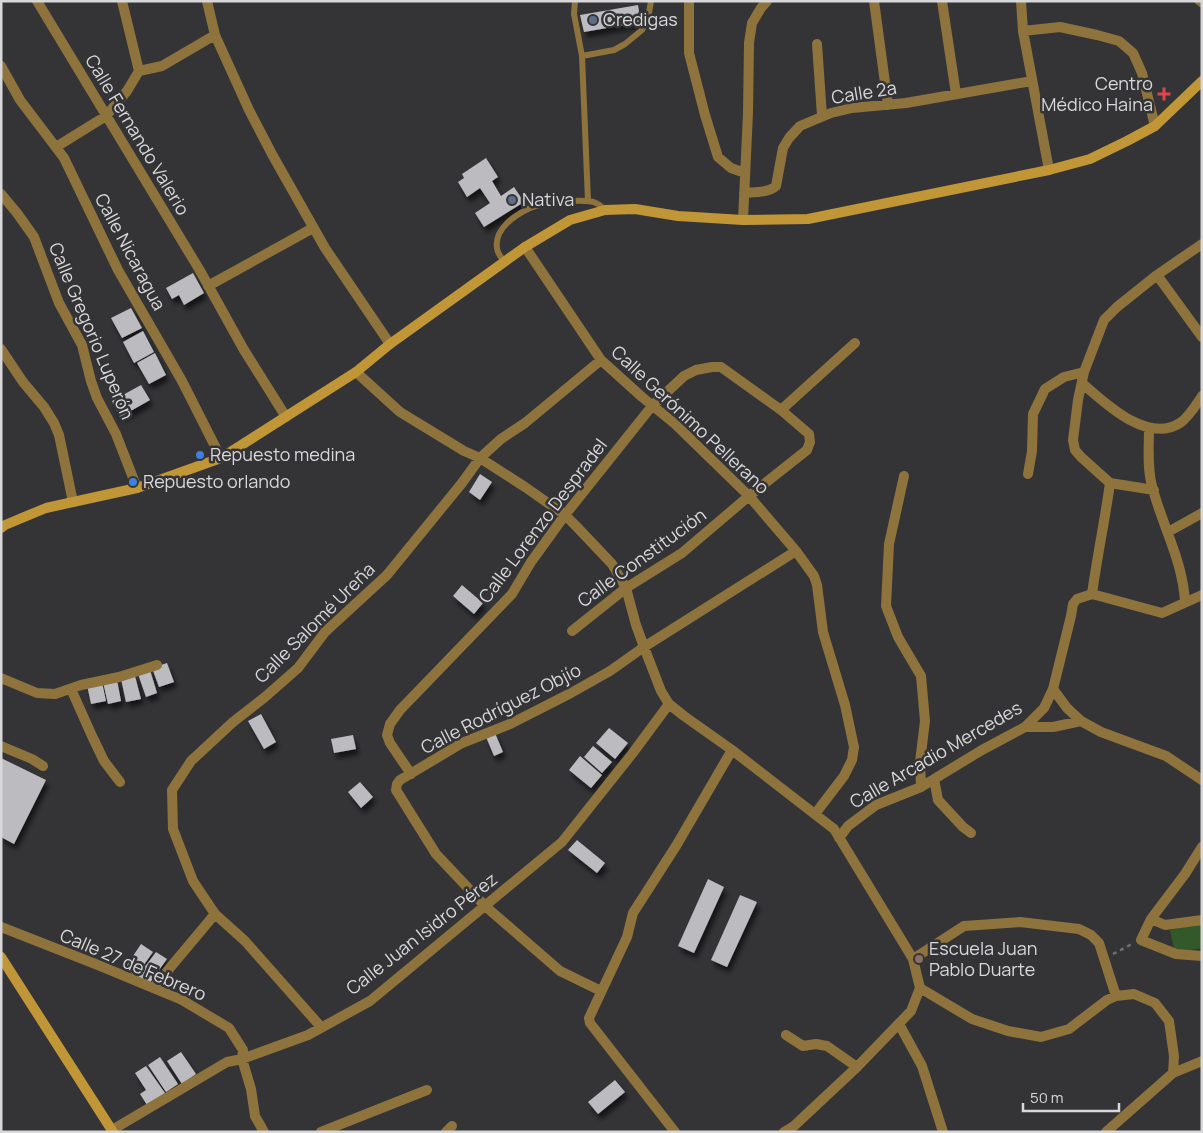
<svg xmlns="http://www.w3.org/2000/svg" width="1203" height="1133" font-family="Manrope,sans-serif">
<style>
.green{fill:#33592a}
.building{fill:#bcbbc0;filter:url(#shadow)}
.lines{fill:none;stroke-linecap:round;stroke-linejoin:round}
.path{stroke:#707073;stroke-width:2.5;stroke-dasharray:4 4;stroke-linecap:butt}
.lane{stroke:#8e733d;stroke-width:6}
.street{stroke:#8e733d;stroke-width:10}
.secondary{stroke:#c09637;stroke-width:10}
.service-dot{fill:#5c6f8a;stroke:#343437;stroke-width:2}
.health-dot{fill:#e0444e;stroke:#343437;stroke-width:2}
.shop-dot{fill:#3f7fe0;stroke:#343437;stroke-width:2}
.education-dot{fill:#8d6e63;stroke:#343437;stroke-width:2}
.labels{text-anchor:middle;stroke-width:5;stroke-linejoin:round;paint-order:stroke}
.poi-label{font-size:18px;fill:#d8d7da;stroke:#343437;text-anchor:start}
.street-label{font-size:18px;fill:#d8d7da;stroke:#343437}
</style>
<defs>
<filter id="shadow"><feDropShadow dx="3" dy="5.5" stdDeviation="2.5" flood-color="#0009"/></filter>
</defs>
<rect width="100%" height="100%" fill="#343437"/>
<path class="green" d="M1202,923V948L1175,953L1170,930Z"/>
<path class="building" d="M638,5L641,22L584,32L580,15Z
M486,158L498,177L492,181L501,196L514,187L524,202L484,227L475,213L490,203L480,188L467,197L458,182L464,178L462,174Z
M193,273L204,293L184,305L179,295L172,299L166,288Z
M131,308L142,328L122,338L111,318Z
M143,331L154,352L134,363L123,342Z
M155,353L166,375L149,384L137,363Z
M141,385L150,400L120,417L112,401Z
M480,474L492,482L480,500L469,492Z
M462,585L483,603L474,614L453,596Z
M167,663L174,682L159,687L152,668Z
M150,670L157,693L146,697L138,674Z
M135,676L141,699L126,702L121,679Z
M117,680L121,701L108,704L103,682Z
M102,682L106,701L91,704L87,685Z
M261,714L276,742L264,749L248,721Z
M609,728L628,743L615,759L596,743Z
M495,733L503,752L494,756L486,737Z
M353,735L356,749L334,753L331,739Z
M593,746L612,762L602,773L584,757Z
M580,756L602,775L591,788L569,770Z
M1,758L46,780L14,844L1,837Z
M360,782L373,797L361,808L348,792Z
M577,840L605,863L597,873L568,850Z
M708,879L724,887L694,953L678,946Z
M740,895L757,902L727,967L711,960Z
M141,944L153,952L136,976L125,968Z
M156,952L167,959L149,984L138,976Z
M181,1052L196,1074L182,1084L167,1061Z
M160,1057L178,1084L166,1092L148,1065Z
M146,1066L165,1093L147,1105L140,1094L146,1090L135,1073Z
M615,1080L625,1092L598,1114L588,1102Z"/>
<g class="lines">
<path class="path" d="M1113,954L1132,944"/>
<path class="lane" d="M575,1L574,14L582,56L588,201
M1197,1L1202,5
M582,56L614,50L625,44L642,30L648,19L651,1
M504,262C502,258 497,253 497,248C494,229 515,215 530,208C541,203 584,198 596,203C599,204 602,207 605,210"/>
<path class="street" d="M37,1L199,269L244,350L286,417
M207,1L215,35L249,110L273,156L325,248L390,344
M689,1V53L705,115L718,157L731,168L745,173
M874,1L888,105
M942,1L956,94
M1021,1L1023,31L1049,170
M1023,31L1060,27L1097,35L1119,41L1133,53L1142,73L1155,126
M817,44L822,116
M1,66L20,100L64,158L118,270L182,381L221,458
M139,71L162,66L215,35
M56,147L106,116L127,91L139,71L122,1
M744,193C755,192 768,193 776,186L783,148L789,138L800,126L831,113L852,108L906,103L1032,81
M1,194L17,213L34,237L59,303L82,345L91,381L97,398L116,434L137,488
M743,220L748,113L749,43L752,23L761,8L767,1
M525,247L601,360L642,397L675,424L749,496L796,551L814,576L817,585L823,632L845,705L854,747L852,760L844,776L815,814
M1157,275L1202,337
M208,286L313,228
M1,349L23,382L44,407L54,423L59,435L73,502
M356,372L400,412L464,451L480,458L525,487L565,515L577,527L612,564L626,588L636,625L644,647L661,691L669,704L684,716L732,750L834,829L913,959L920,988L911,1011L857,1067L794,1126L784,1132
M1082,383C1105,403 1147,444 1180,423C1189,417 1196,405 1202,396
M781,410L855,343
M1149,428C1149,447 1147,468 1152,486C1162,525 1183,561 1185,602
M1028,474L1032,451L1033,414L1045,389L1064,377L1084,372
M904,476L889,544L886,606L898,637L921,676L925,721L920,762L921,787
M1154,490L1110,483L1081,457L1075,450L1073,440L1078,400L1084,372L1104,320L1117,307L1157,275L1202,244
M1168,532L1202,513
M1092,594L1162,613L1202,595
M1,678L37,693L55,694L81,685L119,677L157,665
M71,689L92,736L104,761L120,782
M1053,689L1067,708L1081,721L1101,732L1166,756L1202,780
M1025,727H1053L1081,721
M1,746L32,759L43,766
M411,774L390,743L387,735L390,724L400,710L512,594L531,562L565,515L652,406L684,376L696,370L712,367H721L781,410L809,434L810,442L807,450L749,496L682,553L626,588L572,631
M934,779L938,800L963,827L971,833
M839,838L848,826L876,805L921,787L982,750L1025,727L1044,708L1053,689L1071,616L1073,604L1077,599L1092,594C1097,557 1105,520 1110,483
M1202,847L1185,874L1151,919L1141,940L1176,954L1202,956
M1151,919L1165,925L1202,920
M1,927L98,965L182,1000L229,1028L243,1050L242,1059L251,1089L255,1116L264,1132
M913,959L964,926L1020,922L1079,929L1091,935L1099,943L1116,996
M153,988L215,914
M920,988L972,1019L1008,1031L1041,1037L1069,1029L1107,1000L1116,996L1134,994L1155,1003L1169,1021L1174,1056L1173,1073
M601,991L560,971L485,906L436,854L396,790L397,784L400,780L462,743L510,724L571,693L610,671L644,647L796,551
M899,1024L922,1066L943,1132
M321,1027L245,941L215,914L193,881L173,829L172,790L191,761L233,722L265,697L298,668L325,632L387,575L462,483L480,458L501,439L525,423L601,360
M786,1035L803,1046L816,1044L827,1046L857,1067
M112,1130L227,1062L242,1059L308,1035L370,1001L562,842L632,754L669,704
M321,1132L427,1090
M446,1132L452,1126
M675,1132L590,1023L589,1018L627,937L633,913L676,846L732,750
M1106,1132L1173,1073L1202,1061"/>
<path class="secondary" d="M1,528L5,525L46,508L137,488L221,458L356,372L390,344L525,247L570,220L605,210L635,209L678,216L743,220L808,219L1049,170L1090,159L1127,141L1155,126L1202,81
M1,957L113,1132"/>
</g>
<g class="service-dot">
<circle cx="593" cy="20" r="5"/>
<circle cx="512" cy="200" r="5"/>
</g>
<path class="health-dot" d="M1161.5 86.5h5v5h5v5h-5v5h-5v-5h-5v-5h5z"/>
<g class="shop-dot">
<circle cx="200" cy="455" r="5"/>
<circle cx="133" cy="482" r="5"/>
</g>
<circle class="education-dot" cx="919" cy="959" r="5"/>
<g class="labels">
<g class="poi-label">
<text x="603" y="26">Credigas</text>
<text x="1153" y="90" text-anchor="end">Centro<tspan x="1153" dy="21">Médico Haina</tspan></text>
<text x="522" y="206">Nativa</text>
<text x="210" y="461">Repuesto medina</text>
<text x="143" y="488">Repuesto orlando</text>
<text x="929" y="955">Escuela Juan<tspan x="929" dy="21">Pablo Duarte</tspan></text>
</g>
<g class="street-label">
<text transform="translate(864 93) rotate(-9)" y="6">Calle 2a</text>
<text transform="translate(137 135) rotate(59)" y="6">Calle Fernando Valerio</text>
<text transform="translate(130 252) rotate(62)" y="6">Calle Nicaragua</text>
<text transform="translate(91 331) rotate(67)" y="6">Calle Gregorio Luperón</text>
<text transform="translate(690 420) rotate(43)" y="6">Calle Gerónimo Pellerano</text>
<text transform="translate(543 521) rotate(-53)" y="6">Calle Lorenzo Despradel</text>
<text transform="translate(642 558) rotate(-36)" y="6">Calle Constitución</text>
<text transform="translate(315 623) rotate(-45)" y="6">Calle Salomé Ureña</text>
<text transform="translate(501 709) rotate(-27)" y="6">Calle Rodríguez Objío</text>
<text transform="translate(936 755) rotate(-30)" y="6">Calle Arcadio Mercedes</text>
<text transform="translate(422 934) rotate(-38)" y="6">Calle Juan Isidro Pérez</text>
<text transform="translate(133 965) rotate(23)" y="6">Calle 27 de Febrero</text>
</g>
</g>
<rect width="1203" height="1133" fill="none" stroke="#d8d7da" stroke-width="5"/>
<path d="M1023 1103v8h96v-8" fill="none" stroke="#d8d7da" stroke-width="2.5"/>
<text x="1030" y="1103" font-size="15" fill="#d8d7da" stroke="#343437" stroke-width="4" paint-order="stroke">50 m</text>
</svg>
